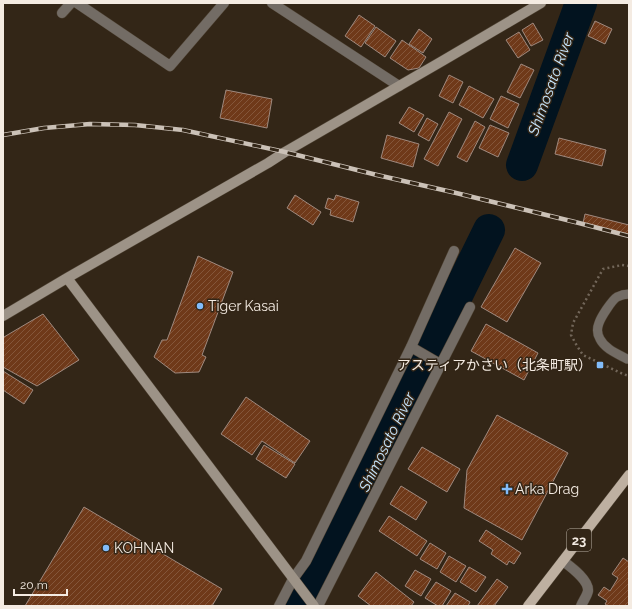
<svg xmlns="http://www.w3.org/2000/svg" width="632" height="609" font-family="Raleway,'Noto Sans JP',sans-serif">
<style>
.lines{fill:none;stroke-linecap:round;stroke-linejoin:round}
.river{stroke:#02131f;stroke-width:32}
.building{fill:url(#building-hatch);stroke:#9f897e}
.lane-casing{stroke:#4e4233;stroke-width:10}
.street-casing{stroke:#4e4233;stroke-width:11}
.secondary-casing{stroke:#4e4233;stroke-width:11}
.primary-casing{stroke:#4e4233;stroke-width:11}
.path{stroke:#726659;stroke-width:2.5;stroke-dasharray:2 3;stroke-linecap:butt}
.lane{stroke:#736c65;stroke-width:9}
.street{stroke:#736c65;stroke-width:10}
.secondary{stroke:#9d9387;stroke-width:10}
.primary{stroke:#beb0a1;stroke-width:10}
.rail-casing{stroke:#cbc1b7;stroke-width:4.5}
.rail{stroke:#332617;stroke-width:3;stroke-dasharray:9;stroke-linecap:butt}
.poi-dot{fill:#82bcfa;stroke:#332617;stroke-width:1.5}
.labels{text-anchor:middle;stroke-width:3;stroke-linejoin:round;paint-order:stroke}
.shield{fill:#332617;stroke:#bab0a5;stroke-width:1}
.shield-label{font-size:13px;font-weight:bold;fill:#f4ebe2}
.poi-label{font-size:14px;fill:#f4ebe2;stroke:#332617;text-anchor:start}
.water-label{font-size:15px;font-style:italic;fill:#c7e7ff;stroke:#332617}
</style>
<defs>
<pattern id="building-hatch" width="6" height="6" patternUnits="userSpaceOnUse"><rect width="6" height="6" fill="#6f3919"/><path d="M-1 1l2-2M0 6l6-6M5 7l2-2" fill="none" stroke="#84563a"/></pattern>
</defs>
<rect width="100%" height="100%" fill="#332617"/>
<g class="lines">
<path class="river" d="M522,165L581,3
M299,606L353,513L392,428L489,230"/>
</g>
<path class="building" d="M359,15L375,26L361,47L345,36Z
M595,21L612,29L605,44L588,36Z
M533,23L543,40L531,46L522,30Z
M376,27L396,41L385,57L365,43Z
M419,29L432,39L423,53L409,44Z
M519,32L530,50L518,58L506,40Z
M402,40L426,57L419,68L408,70L390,58Z
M521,64L534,70L520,98L507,92Z
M449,75L463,82L453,103L439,96Z
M469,86L494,99L483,118L459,105Z
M226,90L272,99L267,128L220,118Z
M501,96L519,104L508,128L490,119Z
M409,107L424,115L414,132L399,123Z
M449,112L462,119L438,166L424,159Z
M427,118L438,124L429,141L418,135Z
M475,121L485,127L467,162L457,157Z
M490,125L509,133L498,157L479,148Z
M387,135L419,144L413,167L381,158Z
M559,138L606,150L602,166L555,154Z
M295,195L321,212L313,225L287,208Z
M336,195L359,202L353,222L330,215L331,210L325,208L328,198L334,200Z
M585,214L629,225V235L583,223Z
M515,248L541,263L507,322L481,307Z
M198,256L233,272L202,355L206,357L199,372L175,373L154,357L162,340H167Z
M43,314L79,360L37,386L3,367V338L4,337Z
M486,324L538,353L524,380L471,351Z
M3,371L33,390L24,404L3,390Z
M246,397L310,441L295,463L262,441L252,455L221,434Z
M497,415L568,453L522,540L464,508L467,470Z
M264,445L295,464L286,478L256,459Z
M422,447L460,469L447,492L408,469Z
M401,486L427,502L416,520L390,504Z
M84,507L222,589L212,606H25Z
M389,516L427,541L417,556L379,531Z
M486,530L521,553L514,564L509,561L507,565L491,554L493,550L479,541Z
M430,543L446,553L437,569L420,559Z
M449,556L466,566L456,582L440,572Z
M623,558L629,562V606H608L605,604L607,601L598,595L604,587L610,591L618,578L612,574Z
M469,567L486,577L476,592L460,582Z
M415,570L431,579L421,596L405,586Z
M376,572L414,602L411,606H371L358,596Z
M497,579L508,587L494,606H477Z
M436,582L451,591L442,606H438L425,598Z
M455,593L470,602L468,606H446Z"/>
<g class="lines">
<g class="lane-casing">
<path id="lane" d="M629,294C625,294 621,295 617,297C612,300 601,317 599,323C597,328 597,334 600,339C605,349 618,354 627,359H629"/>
</g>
<g class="street-casing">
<path id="street" d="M77,3L170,66L224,3
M272,3L399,86
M62,13L71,3
M411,347L442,365
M563,561C571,567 589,580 588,591C587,596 583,601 581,606
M279,606L293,579L306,561L411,347L454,251
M318,606L470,307"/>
</g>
<g class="secondary-casing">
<path id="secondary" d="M67,278L314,606
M3,316L67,278L268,163L285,152L444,60L541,3"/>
</g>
<g class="primary-casing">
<path id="primary" d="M528,606L629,475"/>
</g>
<path class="path" d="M629,266L622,265L603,269L573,323L571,335L577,346L583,355L623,374L629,376"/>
<use href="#lane" class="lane"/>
<use href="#street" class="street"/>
<use href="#secondary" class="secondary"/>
<use href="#primary" class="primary"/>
<g class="rail-casing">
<path id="rail" d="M3,135L44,128L90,124L135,125L183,130L285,152L377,175L452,192L575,222L629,236"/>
</g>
<use href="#rail" class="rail"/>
</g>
<g class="poi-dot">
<circle cx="200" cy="306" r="4"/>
<rect x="596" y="361" width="8" height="8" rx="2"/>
<path d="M505 483h4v4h4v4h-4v4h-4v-4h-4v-4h4z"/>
<circle cx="106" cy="548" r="4"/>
</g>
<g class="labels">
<rect class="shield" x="567" y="529" width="24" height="22" rx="3"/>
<g class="shield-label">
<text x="579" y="545">23</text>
</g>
<g class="poi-label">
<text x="208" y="311">Tiger Kasai</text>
<text x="592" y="370" text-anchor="end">アスティアかさい（北条町駅）</text>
<text x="515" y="494">Arka Drag</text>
<text x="114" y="553">KOHNAN</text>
</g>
<g class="water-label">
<text transform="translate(551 84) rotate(-70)" y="5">Shimosato River</text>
<text transform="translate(387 442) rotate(-64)" y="5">Shimosato River</text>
</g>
</g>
<rect width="632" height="609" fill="none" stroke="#f4ebe2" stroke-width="8"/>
<path d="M14 589v6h53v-6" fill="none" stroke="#f4ebe2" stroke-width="2"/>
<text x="20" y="589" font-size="12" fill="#f4ebe2" stroke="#332617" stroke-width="3" paint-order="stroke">20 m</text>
</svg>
